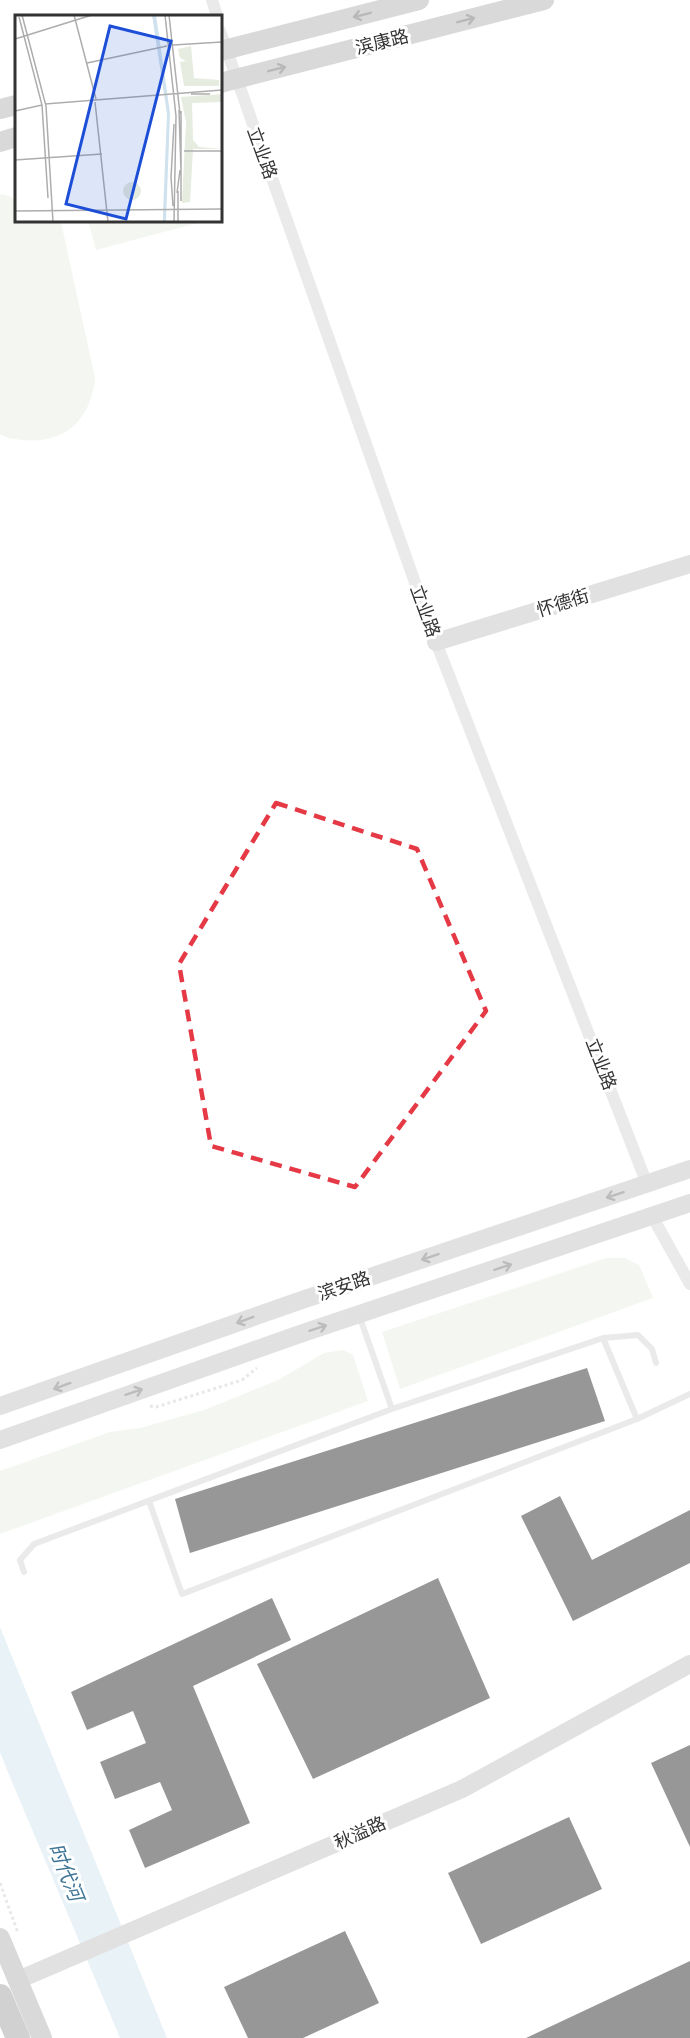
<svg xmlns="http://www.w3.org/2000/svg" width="690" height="2038" font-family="'Sofia Sans Condensed','Noto Sans SC',sans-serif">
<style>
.green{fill:#e6ecdf}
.water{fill:#cfe2ee}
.building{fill:#1a1a1a}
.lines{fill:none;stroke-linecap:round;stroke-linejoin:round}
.path{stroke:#cdcdcd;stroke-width:3;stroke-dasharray:3 3;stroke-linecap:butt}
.lane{stroke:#d0d0d0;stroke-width:6}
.street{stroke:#d0d0d0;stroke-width:12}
.secondary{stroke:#bdbdbd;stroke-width:18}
.primary{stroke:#ababab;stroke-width:20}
.highway{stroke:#9a9a9a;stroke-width:24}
.oneway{stroke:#636363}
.oneway2{stroke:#6a6a6a}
.marked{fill:none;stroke:#e63946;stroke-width:4.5;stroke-dasharray:12 8;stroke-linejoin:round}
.labels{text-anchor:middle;stroke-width:6;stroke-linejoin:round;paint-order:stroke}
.street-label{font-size:18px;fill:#333;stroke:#fff}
.water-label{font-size:20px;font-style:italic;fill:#3f7597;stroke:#fff}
.inset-road{fill:none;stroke:#adadad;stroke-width:1.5}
.view{fill:#1d4ed8;fill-opacity:0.15;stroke:#1d4ed8;stroke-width:3}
.inset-edge{fill:none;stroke:#333;stroke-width:3}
</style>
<rect width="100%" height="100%" fill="#fff"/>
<path class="green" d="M3,194L16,199V220L61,222L95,378C91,420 65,444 23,440C15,439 7,439 0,434V195Z
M88,220H205V221L96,250Z
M606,1258H625L639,1265L653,1298L400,1389L382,1332Z
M343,1350L353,1355L368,1401L0,1534V1471L110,1432L140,1428L204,1410L278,1380L324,1353Z"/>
<path class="water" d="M0,1627L167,2038H120L7,1770L0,1752Z"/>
<path class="building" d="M587,1368L605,1421L190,1553L175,1499Z
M560,1496L592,1560L690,1510V1563L573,1621L521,1516Z
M438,1578L490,1698L313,1779L257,1664Z
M272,1598L291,1640L193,1686L250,1823L145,1868L129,1830L172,1810L160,1782L115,1799L100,1762L146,1743L133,1711L87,1730L71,1692Z
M690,1745V1847L651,1763Z
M569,1817L602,1889L481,1944L448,1873Z
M345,1931L379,2003L303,2038H248L224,1987Z
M690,1961V2038H526Z"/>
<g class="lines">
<path class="path" d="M150,1406L156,1407L242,1380L257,1368
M0,1883L18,1933"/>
<path class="lane" d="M359,1315L392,1409
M603,1338L637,1419
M149,1501L182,1594L637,1419L690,1394
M24,1572L20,1560L34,1544L392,1409L603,1338L638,1335L652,1349L656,1363"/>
<path class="street" d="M212,0L217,16
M220,31L436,642L647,1184
M652,1216L690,1284"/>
<path class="secondary" d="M436,642L690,564
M0,1406L299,1301L690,1169
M0,1440L300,1334L690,1203
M18,1980L462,1789L690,1664"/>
<path class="primary" d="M220,51L419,0
M220,83L544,0
M0,109L16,105
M0,142L16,137
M0,1938L42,2038"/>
<path class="highway" d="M0,1996L18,2038"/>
</g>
<defs><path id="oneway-shaft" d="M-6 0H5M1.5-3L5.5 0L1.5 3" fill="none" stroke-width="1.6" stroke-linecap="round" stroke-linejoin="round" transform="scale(1.5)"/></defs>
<g class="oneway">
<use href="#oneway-shaft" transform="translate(362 15) rotate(166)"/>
<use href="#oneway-shaft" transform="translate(466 20) rotate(-14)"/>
<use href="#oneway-shaft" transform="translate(277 69) rotate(-14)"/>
</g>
<g class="oneway2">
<use href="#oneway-shaft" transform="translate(615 1195) rotate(162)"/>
<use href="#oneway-shaft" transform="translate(430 1257) rotate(161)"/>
<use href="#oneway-shaft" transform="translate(503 1267) rotate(-18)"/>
<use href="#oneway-shaft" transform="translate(245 1320) rotate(160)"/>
<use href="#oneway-shaft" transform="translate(318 1328) rotate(-18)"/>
<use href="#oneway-shaft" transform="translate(62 1386) rotate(160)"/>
<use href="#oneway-shaft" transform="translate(134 1392) rotate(-19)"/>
</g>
<path d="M0 0H690V2038H0ZM276,803L417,849L486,1011L355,1187L211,1146L179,964Z" fill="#fff" fill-opacity=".55" fill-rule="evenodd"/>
<path class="marked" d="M276,803L417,849L486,1011L355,1187L211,1146L179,964Z"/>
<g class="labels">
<g class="street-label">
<text transform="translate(382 42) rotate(-14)" y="6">滨康路</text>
<text transform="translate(262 153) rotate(70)" y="6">立业路</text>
<text transform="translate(563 603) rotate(-17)" y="6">怀德街</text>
<text transform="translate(425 611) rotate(70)" y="6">立业路</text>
<text transform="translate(601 1064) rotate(69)" y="6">立业路</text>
<text transform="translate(344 1286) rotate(-19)" y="6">滨安路</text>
<text transform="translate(360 1833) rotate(-24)" y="6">秋溢路</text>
</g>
<g class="water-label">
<text transform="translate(66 1872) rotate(68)" y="7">时代河</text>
</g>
</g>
<g transform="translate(15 15)">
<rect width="207" height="207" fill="#fff"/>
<path d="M176,31L179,63L204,65V71H169L165,47L171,46L165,43L163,34ZM207,79V87L177,88L178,125L184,132L207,134H178L175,187L167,188L171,107L166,82ZM108 176a9 9 0 1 1 18 0a9 9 0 1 1-18 0Z" fill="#e6ecdf"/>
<path d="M137,0H141L155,98L151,207H148V198L152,99Z" fill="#cfe2ee"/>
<path class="inset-road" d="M7,0L31,91L38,207M59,0L81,84M150,0L161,101L159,207M154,0L165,99M4,2L27,90L33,183M0,24L77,0M158,30L207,27M72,48L152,31M176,79H195M80,87L93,207M30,89L207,75M164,95L166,156M0,96L27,90M169,136H207M0,145L87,139M156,162L158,191M156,162L159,109M162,178L165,155M166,186V96M0,196L207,194M163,207V176"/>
<path class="view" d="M95,11L156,26L111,204L51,189Z"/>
<rect width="207" height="207" class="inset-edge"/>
</g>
</svg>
